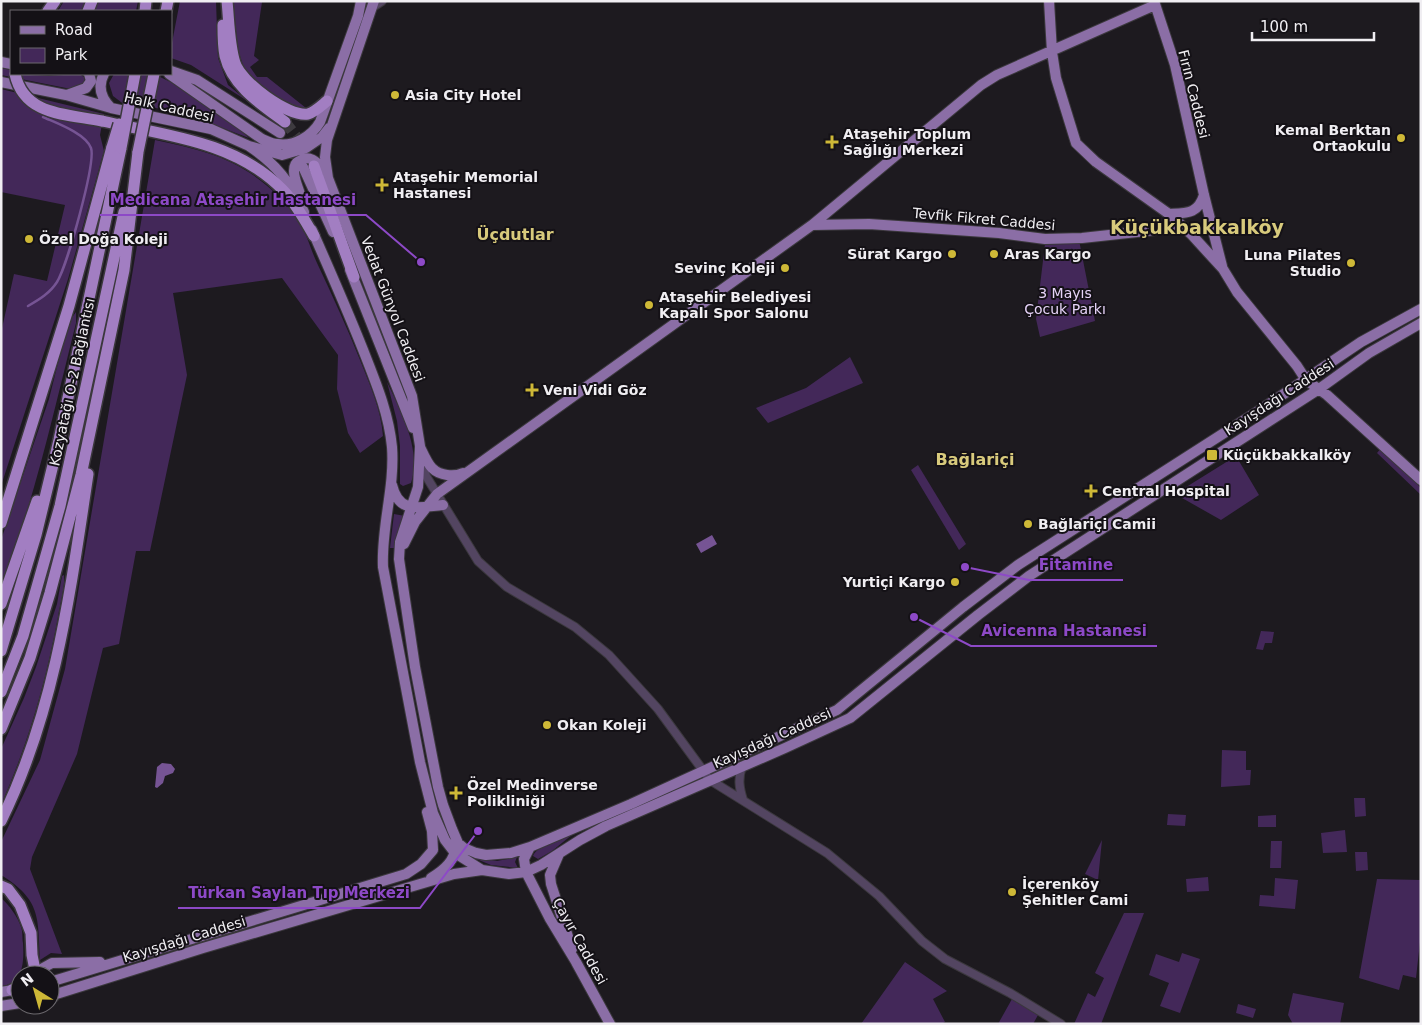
<svg xmlns="http://www.w3.org/2000/svg" width="1422" height="1025" font-family="'DejaVu Sans',sans-serif">
<style>
.green{fill:#432859}
.water{fill:#765494}
.lines{fill:none;stroke-linecap:round;stroke-linejoin:round}
.stream{stroke:#765494;stroke-width:2.5}
.highway-tunnel{stroke:#3d3a3f;stroke-width:11;stroke-dasharray:11 5.5;stroke-linecap:butt}
.minor-casing{stroke:#3b383d;stroke-width:10}
.major-casing{stroke:#3b383d;stroke-width:12}
.highway-casing{stroke:#3b383d;stroke-width:14}
.minor{stroke:#534561;stroke-width:8}
.major{stroke:#8b6ea6;stroke-width:10}
.highway{stroke:#a27ec2;stroke-width:11}
.highway-bridge-casing{stroke:#3b383d;stroke-width:14;stroke-linecap:butt}
.highway-bridge{stroke:#a27ec2;stroke-width:11}
.poi-dot{fill:#ceb837;stroke:#141116;stroke-width:2}
.labels{text-anchor:middle;stroke-width:4;stroke-linejoin:round;paint-order:stroke}
.street-label{font-size:14px;fill:#f0eef2;stroke:#141116}
.poi-label{font-size:14px;font-weight:bold;fill:#f0eef2;stroke:#141116;text-anchor:start}
.park-label{font-size:14px;fill:#e6d3f8;stroke:#141116}
.quarter-label{font-size:16px;font-weight:bold;fill:#d8ca7c;stroke:#141116}
.district-label{font-size:19px;font-weight:bold;fill:#d8ca7c;stroke:#141116}
.leader{fill:none;stroke:#8d49c7;stroke-width:2}
.callout-dot{fill:#8d49c7;stroke:#141116;stroke-width:2}
.callout-label{font-size:15px;text-anchor:middle;font-weight:bold;fill:#8d49c7;stroke:#141116;stroke-width:4;stroke-linejoin:round;paint-order:stroke}
</style>
<rect width="100%" height="100%" fill="#1d1a1f"/>
<path class="green" d="M64,1H86L82,11H58Z
M98,1H138L136,11H94Z
M180,1H216L218,58L228,85L249,102L191,65L171,58V48Z
M233,1L262,2L254,56L259,60L250,67L257,77H267L306,108L304,111L292,108L260,87L245,71L238,50Z
M1,68L11,70V74L49,76L79,74L84,77L85,81L79,88H66L1,75Z
M114,74H151L160,77L177,85L218,109L249,138L204,121L165,109L125,105L113,96L109,83Z
M1,89L104,114L100,135L104,151L68,279L1,486V333L14,274L47,281L65,205L1,192Z
M155,140C197,149 232,156 266,185C277,194 289,205 297,218C306,231 310,248 317,263C332,295 347,327 360,360C370,385 381,409 383,436L360,453L348,433L337,389L338,355L282,278L173,293L187,375L150,551H136L119,644L103,648L77,754L32,857L30,869L62,954L51,953L40,960C38,917 41,900 1,875V842L40,760L65,669Z
M1079,240L1095,321L1040,337L1036,319L1045,244Z
M76,312V323C54,411 34,502 1,587V540L49,399L68,323Z
M850,357L863,383L768,423L756,408L806,388Z
M387,382C401,411 422,451 411,483L403,486L400,484V446L397,421Z
M1381,448L1421,488V495L1377,453Z
M1236,456L1259,495L1221,520L1175,494Z
M918,465L966,544L959,550L911,470Z
M394,514L405,516L396,537L394,548H390Z
M64,575C65,588 60,604 58,617C46,682 28,744 1,805V749L24,698L36,667L57,604L62,576Z
M1261,631L1274,632L1272,643H1265L1263,650L1256,649Z
M1222,750L1246,751V770H1251L1250,785L1221,787Z
M1354,798H1365L1366,816L1355,817Z
M1168,814L1186,815L1185,826L1167,825Z
M1276,815V827H1258V816Z
M1345,830L1347,852L1323,853L1321,833Z
M573,834L552,851L538,859L533,856C536,846 562,839 573,834Z
M1102,840L1098,880L1085,874Z
M1271,841H1282L1281,868H1270Z
M1355,852H1367L1368,870L1356,871Z
M469,856L497,861L517,857L515,862L518,868L491,865Z
M1208,877L1209,891L1187,892L1186,879Z
M1275,878L1298,880L1295,909L1259,906L1260,895L1274,896Z
M1377,879L1421,880V933L1416,978L1403,975L1399,990L1359,978Z
M1,898C9,905 18,917 21,927C23,932 22,938 23,943C24,961 24,984 1,986Z
M1124,913H1144L1101,1024H1074L1088,993L1095,997L1104,978L1095,973Z
M1182,953L1200,959L1180,1013L1160,1006L1169,983L1149,975L1156,954L1179,962Z
M905,962L947,991L933,999L945,1022L941,1024H861Z
M1293,993L1344,1003L1340,1024H1293L1288,1015Z
M1012,999L1038,1015L1033,1024H998Z
M1238,1004L1256,1009L1253,1018L1236,1013Z"/>
<path class="water" d="M712,535L717,544L701,553L696,544Z
M162,763L171,764L175,769L173,773L165,776L163,783L157,788L155,787L157,767Z"/>
<g class="lines">
<path class="stream" d="M28,306C40,299 50,293 57,282C67,266 96,163 91,148C85,133 56,123 43,117"/>
<path class="highway-tunnel" d="M285,122L306,149"/>
<g class="minor-casing">
<path id="minor" d="M373,7L382,1
M422,458L426,476L478,561L507,587L575,627L609,655L658,709L710,780L827,853L879,896L922,941L945,959L1010,993L1061,1024
M742,766C738,779 739,787 743,800"/>
</g>
<g class="major-casing">
<path id="major" d="M374,1L327,140L325,157L328,178L412,396L420,446L418,487L400,542L399,559L415,667L438,787L443,805L452,829L458,843L464,848L476,853L486,855L511,853L530,847L631,804L837,710L963,607L1018,565L1260,410L1361,342L1421,309
M1049,1L1052,52L1056,78L1076,143L1096,162L1169,214L1191,234L1223,269L1237,292L1297,366L1306,380L1327,395L1421,480
M1154,1L1175,65L1204,195L1222,266
M1,62L11,64
M171,71L197,80L280,133
M104,74C97,87 101,98 111,108
M169,74L262,139C267,141 272,144 277,144C294,147 312,136 320,122L358,16L361,1
M1,82L66,95L111,108L211,129L249,146L282,155L306,148L322,137L329,128
M67,95L86,88L91,81L89,74
M249,146C276,164 291,183 304,212
M303,167L333,232
M300,194C298,187 294,179 294,171C294,166 295,163 299,161C309,154 317,162 323,169
M1169,214C1187,213 1198,214 1204,195
M812,225L869,224L999,233L1045,239L1082,238L1183,227
M312,230C331,273 350,316 367,360C378,388 389,416 392,447C395,488 381,527 383,567L420,762L433,813L445,840L455,853L482,870
M350,270L413,428
M420,447C423,453 427,463 432,468C440,476 454,477 463,473
M392,485C399,515 420,507 443,505
M404,544L415,522L437,494L812,225L981,85L997,75L1155,5
M530,847L524,859L526,872L550,919L576,962L610,1024
M559,854L550,875L551,884L572,949
M431,878C441,872 455,861 455,848
M40,975L43,968L52,963L100,962
M50,982L406,874L421,864L433,850L432,831L427,812
M1,992L19,989
M50,996L203,948L454,874L482,870L509,874L526,872L541,865L580,840L606,826L785,748L850,718L978,615L1029,576L1319,389L1369,353L1421,323
M1,1006L20,1003"/>
</g>
<g class="highway-casing">
<path id="highway" d="M227,1C229,21 229,44 235,63C241,82 288,117 308,114C315,112 321,106 327,101
M48,11L55,1
M88,11L92,1
M145,11L146,1
M166,11L168,1
M223,25C223,35 223,46 225,56C232,86 262,105 285,122
M102,121C164,135 235,141 282,189C295,202 304,219 314,236
M314,166L354,277
M1,523L69,306L112,147
M1,604L37,501
M1,651L36,535L59,440L121,148
M1,692L23,636L60,506L124,212
M1,729L30,658L50,593L81,475L124,270L138,152
M1,821C55,711 70,594 88,474
M1,886L8,889L20,905L31,933L32,955L36,975
M12,990L20,986
M50,995L53,996"/>
</g>
<use href="#minor" class="minor"/>
<use href="#major" class="major"/>
<use href="#highway" class="highway"/>
<g class="highway-bridge-casing">
<path id="highway-bridge" d="M15,74C24,116 67,114 102,121
M112,147L119,124
M121,148L135,74
M138,152L154,74"/>
</g>
<use href="#highway-bridge" class="highway-bridge"/>
</g>
<g class="poi-dot">
<circle cx="395" cy="95" r="5"/>
<circle cx="1401" cy="138" r="5"/>
<path d="M829.5 134.5h5v5h5v5h-5v5h-5v-5h-5v-5h5z"/>
<path d="M379.5 177.5h5v5h5v5h-5v5h-5v-5h-5v-5h5z"/>
<circle cx="29" cy="239" r="5"/>
<circle cx="952" cy="254" r="5"/>
<circle cx="994" cy="254" r="5"/>
<circle cx="1351" cy="263" r="5"/>
<circle cx="785" cy="268" r="5"/>
<circle cx="649" cy="305" r="5"/>
<path d="M529.5 382.5h5v5h5v5h-5v5h-5v-5h-5v-5h5z"/>
<rect x="1206" y="449" width="12" height="12" rx="2.5"/>
<path d="M1088.5 483.5h5v5h5v5h-5v5h-5v-5h-5v-5h5z"/>
<circle cx="1028" cy="524" r="5"/>
<circle cx="955" cy="582" r="5"/>
<circle cx="547" cy="725" r="5"/>
<path d="M453.5 785.5h5v5h5v5h-5v5h-5v-5h-5v-5h5z"/>
<circle cx="1012" cy="892" r="5"/>
</g>
<g class="labels">
<g class="street-label">
<text transform="translate(1194 94) rotate(76)" y="5">Fırın Caddesi</text>
<text transform="translate(169 107) rotate(13)" y="5">Halk Caddesi</text>
<text transform="translate(984 219) rotate(5)" y="5">Tevfik Fikret Caddesi</text>
<text transform="translate(393 309) rotate(69)" y="5">Vedat Günyol Caddesi</text>
<text transform="translate(72 382) rotate(-78)" y="5">Kozyatağı O-2 Bağlantısı</text>
<text transform="translate(1279 397) rotate(-33)" y="5">Kayışdağı Caddesi</text>
<text transform="translate(772 738) rotate(-24)" y="5">Kayışdağı Caddesi</text>
<text transform="translate(184 939) rotate(-17)" y="5">Kayışdağı Caddesi</text>
<text transform="translate(580 941) rotate(61)" y="5">Çayır Caddesi</text>
</g>
<g class="poi-label">
<text x="405" y="100">Asia City Hotel</text>
<text x="1391" y="135" text-anchor="end">Kemal Berktan<tspan x="1391" dy="16">Ortaokulu</tspan></text>
<text x="843" y="139">Ataşehir Toplum<tspan x="843" dy="16">Sağlığı Merkezi</tspan></text>
<text x="393" y="182">Ataşehir Memorial<tspan x="393" dy="16">Hastanesi</tspan></text>
<text x="39" y="244">Özel Doğa Koleji</text>
<text x="942" y="259" text-anchor="end">Sürat Kargo</text>
<text x="1004" y="259">Aras Kargo</text>
<text x="1341" y="260" text-anchor="end">Luna Pilates<tspan x="1341" dy="16">Studio</tspan></text>
<text x="775" y="273" text-anchor="end">Sevinç Koleji</text>
<text x="659" y="302">Ataşehir Belediyesi<tspan x="659" dy="16">Kapalı Spor Salonu</tspan></text>
<text x="543" y="395">Veni Vidi Göz</text>
<text x="1223" y="460">Küçükbakkalköy</text>
<text x="1102" y="496">Central Hospital</text>
<text x="1038" y="529">Bağlariçi Camii</text>
<text x="945" y="587" text-anchor="end">Yurtiçi Kargo</text>
<text x="557" y="730">Okan Koleji</text>
<text x="467" y="790">Özel Medinverse<tspan x="467" dy="16">Polikliniği</tspan></text>
<text x="1022" y="889">İçerenköy<tspan x="1022" dy="16">Şehitler Cami</tspan></text>
</g>
<g class="park-label">
<text x="1065" y="298">3 Mayıs<tspan x="1065" dy="16">Çocuk Parkı</tspan></text>
</g>
<g class="quarter-label">
<text x="515" y="240">Üçdutlar</text>
<text x="975" y="465">Bağlariçi</text>
</g>
<g class="district-label">
<text x="1197" y="234">Küçükbakkalköy</text>
</g>
</g>
<path class="leader" d="M421 262L366 215H100M965 567L1029 580H1123M914 617L971 646H1157M478 831L420 908H178"/>
<g class="callout-dot">
<circle cx="421" cy="262" r="5"/>
<circle cx="965" cy="567" r="5"/>
<circle cx="914" cy="617" r="5"/>
<circle cx="478" cy="831" r="5"/>
</g>
<g class="callout-label">
<text x="233" y="205">Medicana Ataşehir Hastanesi</text>
<text x="1076" y="570">Fitamine</text>
<text x="1064" y="636">Avicenna Hastanesi</text>
<text x="299" y="898">Türkan Saylan Tıp Merkezi</text>
</g>
<rect width="1422" height="1025" fill="none" stroke="#f0eef2" stroke-width="5"/>
<rect x="10" y="10" width="162" height="65" fill="#141116" stroke="#6c696e"/>
<rect x="20" y="26" width="25" height="8" fill="#8b6ea6" stroke="#6c696e"/>
<text x="55" y="35" font-size="15" fill="#f0eef2">Road</text>
<rect x="20" y="48" width="25" height="15" fill="#432859" stroke="#6c696e"/>
<text x="55" y="60" font-size="15" fill="#f0eef2">Park</text>
<g transform="translate(35 990) rotate(323)"><circle r="24" fill="#141116" stroke="#6c696e"/>
<path d="M0-4L9 19L0 12L-9 19Z" fill="#ceb837"/>
<text y="-8" font-size="14" font-weight="bold" text-anchor="middle" fill="#f0eef2">N</text>
</g>
<path d="M1252 32v8h122v-8" fill="none" stroke="#f0eef2" stroke-width="2.5"/>
<text x="1260" y="32" font-size="15" fill="#f0eef2" stroke="#141116" stroke-width="4" paint-order="stroke">100 m</text>
</svg>
